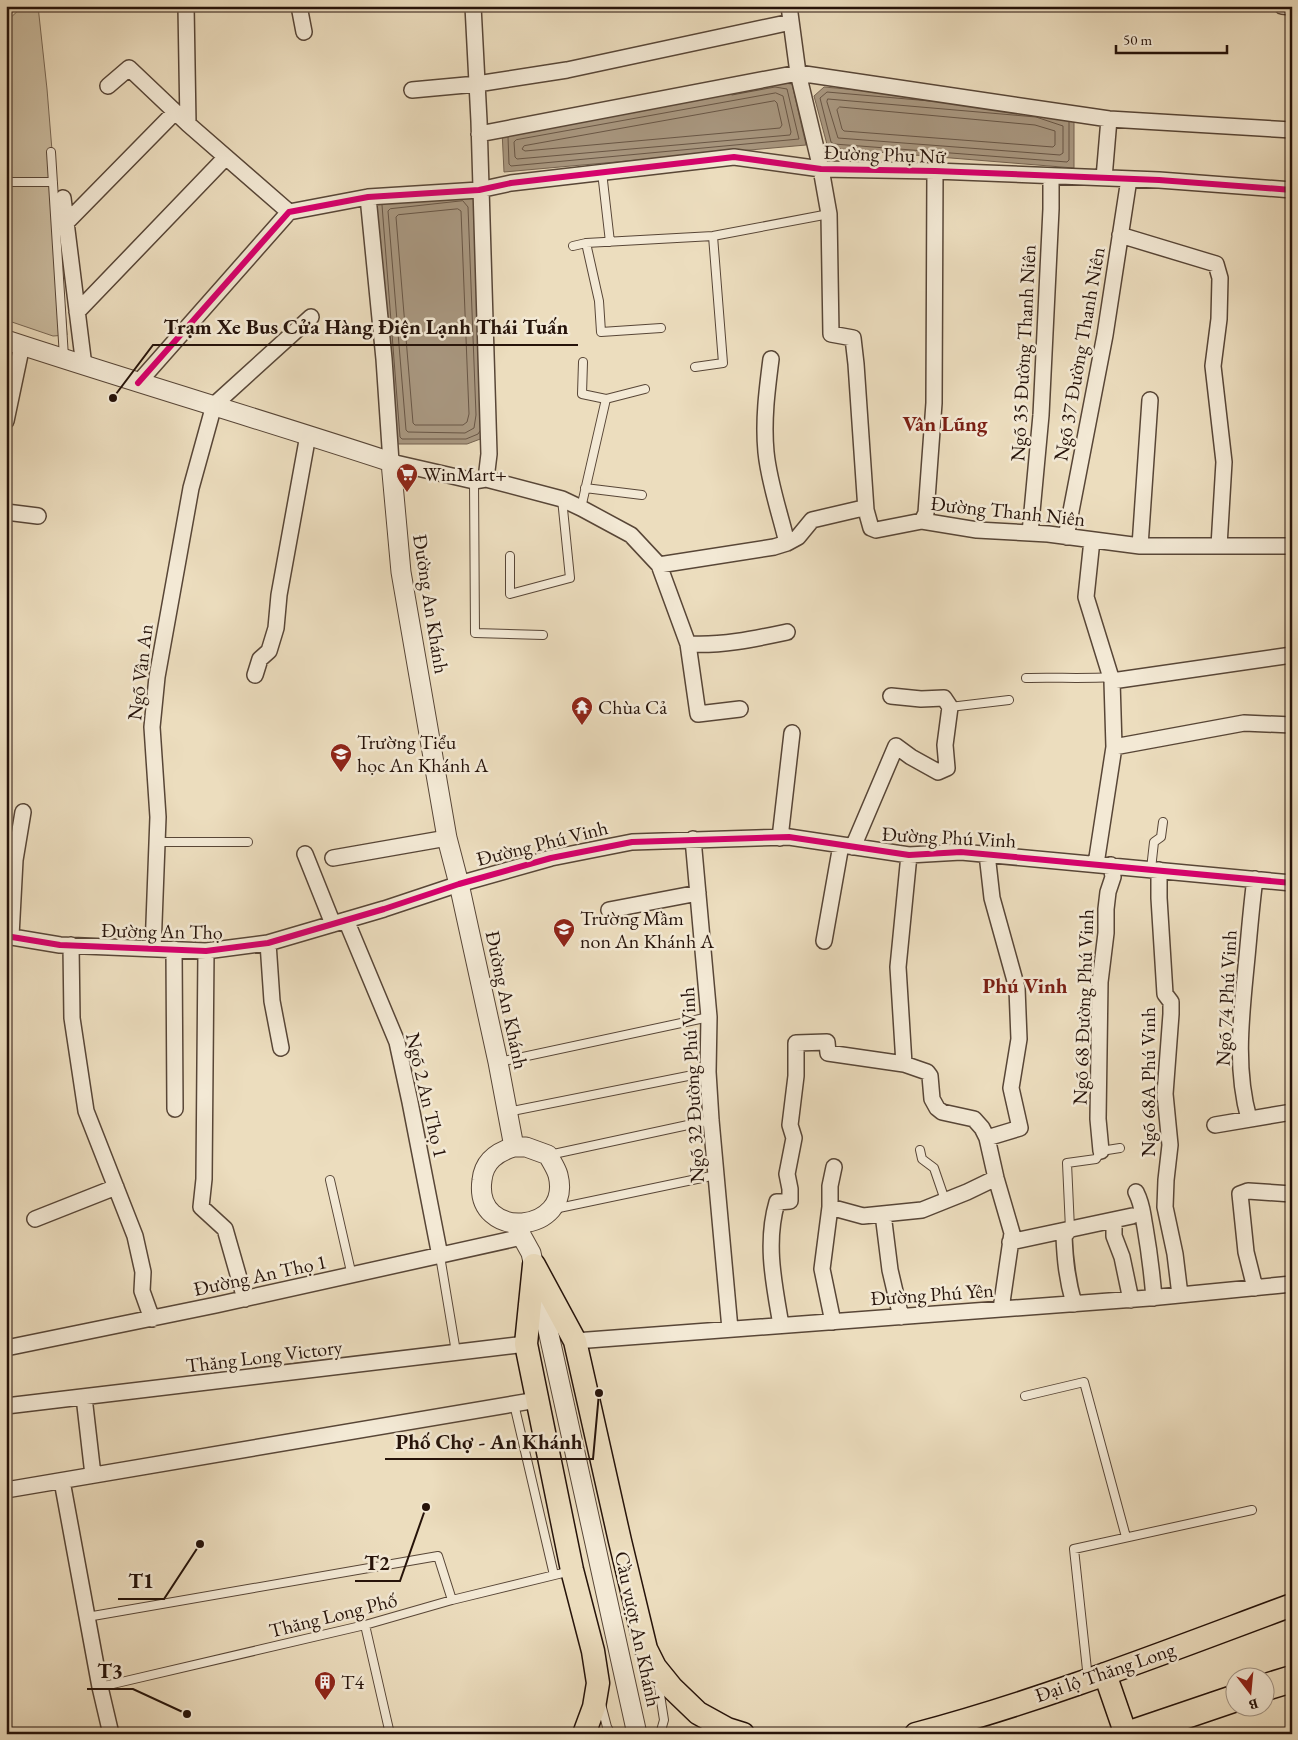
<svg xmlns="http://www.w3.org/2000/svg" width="1298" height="1740" font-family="'EB Garamond',serif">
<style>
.green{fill:#cabb9f;stroke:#786754}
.water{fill:#a99881;stroke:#756351}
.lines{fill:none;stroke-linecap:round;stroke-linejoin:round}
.shore{stroke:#685646;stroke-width:1}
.service-casing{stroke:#584637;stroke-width:10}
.minor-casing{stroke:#584637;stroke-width:18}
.tertiary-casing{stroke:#584637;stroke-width:21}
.primary-casing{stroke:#26130a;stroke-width:25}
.motorway-casing{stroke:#26130a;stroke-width:29}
.service{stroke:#f3e9d5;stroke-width:8}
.minor{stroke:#f3e9d5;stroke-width:15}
.tertiary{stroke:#f3e9d5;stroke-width:19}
.primary{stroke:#ecddbe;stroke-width:22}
.motorway{stroke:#ecddbe;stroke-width:26}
.cycleway-casing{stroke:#f3e9d5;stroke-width:9}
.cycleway{stroke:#d6006c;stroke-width:6}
.labels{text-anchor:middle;stroke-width:5;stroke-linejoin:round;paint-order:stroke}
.street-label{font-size:20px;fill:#26130a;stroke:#f3e9d5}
.poi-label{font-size:20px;fill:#26130a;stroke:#f3e9d5;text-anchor:start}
.neighbourhood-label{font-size:21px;font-weight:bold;fill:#7a1f14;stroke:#f3e9d5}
.leader{fill:none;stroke:#26130a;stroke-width:2}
.callout-dot{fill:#26130a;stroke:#f3e9d5;stroke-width:2}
.callout-label{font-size:21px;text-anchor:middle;font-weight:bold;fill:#26130a;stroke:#f3e9d5;stroke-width:5;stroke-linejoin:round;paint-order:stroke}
</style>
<rect width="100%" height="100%" fill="#ecddbe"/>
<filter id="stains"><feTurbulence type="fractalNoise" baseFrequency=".004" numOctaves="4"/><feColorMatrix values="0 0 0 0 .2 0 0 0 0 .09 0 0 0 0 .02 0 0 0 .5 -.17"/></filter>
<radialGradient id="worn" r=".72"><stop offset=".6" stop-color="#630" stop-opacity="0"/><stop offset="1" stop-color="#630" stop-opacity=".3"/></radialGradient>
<path class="green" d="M23,6H38L47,89L67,335L53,336L6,320V22Z"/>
<path class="water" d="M775,82L792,84L806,145L504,172L502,131Z
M824,87L1038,106L1074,117V168L828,148L814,96Z
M469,189L479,202L483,438L467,444H396L376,199Z"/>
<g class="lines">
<path class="shore" d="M776,93L783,96L791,132L790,135L517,159L515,157L514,142L516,140Z
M828,99L1036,117L1063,126V153L1060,155L838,138L827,102Z
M775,101L777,103L782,125L780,128L525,151L522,149L524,146Z
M930,101L827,92L820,98L831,142L834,144L1067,162L1069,160V122
M840,107L1035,125L1055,131V145L1053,147L844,131L842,129L837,110Z
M508,137L509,164L511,166L799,139L787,89L775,87L732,95
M463,201L468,207L476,415L474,428L465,433L408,432L406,430L388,211L390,209Z
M382,205L400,437L402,439H466L478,434L480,431
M458,209L461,211L469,414L467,422L463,425H415L413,423L396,217L398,215Z"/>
<g class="service-casing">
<path id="service" d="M51,152L64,357
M602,172L610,242
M6,182H53
M586,243L599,301L601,332L661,328
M573,246L586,243L713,236L829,214
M695,367L723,363L713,236
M606,399L645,389
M474,481L475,633L543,635
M585,488L642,495
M581,508L606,399L582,394L583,362
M510,556V594L570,578L562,499
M1026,678C1054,677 1083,679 1111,677
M950,707L1009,700
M157,842H248
M1151,869L1154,842L1161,837L1163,822
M499,1062L709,1017
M507,1112L708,1072
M920,1150L922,1159L934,1168L945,1200
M549,1155L711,1120
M330,1180L352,1276
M554,1209L716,1175
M1070,1229L1067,1163L1096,1159L1101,1151L1120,1148
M440,1256L456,1352
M1025,1396L1084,1382L1126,1537
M514,1404L554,1575
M87,1617L438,1556L452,1600
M365,1625L390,1734
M1088,1679L1074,1549L1252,1510
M658,1682L664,1720L660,1734
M100,1687L365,1625L452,1600L571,1571
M601,1704L607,1727L611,1734"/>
</g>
<g class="minor-casing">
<path id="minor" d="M186,6L188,124
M299,6L304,32
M473,6L479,121L489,454L486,479
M789,6L798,73L821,169L829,214L831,334L853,338L856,364L866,510
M1282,6L1292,7
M108,86L129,68L188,124L289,212
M412,90L477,84L567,70L791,22
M479,134L798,73L1109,119L1292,130
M1104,178L1109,119
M368,197L384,359L391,462L474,481L486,479L562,499L581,508L631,535L659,565L688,644L698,714L740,709
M63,198L84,366
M65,224L175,112
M1120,235L1216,264L1220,278L1219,319L1213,366L1224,462L1219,546
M77,312L226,157
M771,359C767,390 763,421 766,452C769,483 780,513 787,543
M138,383L289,212L368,197L479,190L511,183L734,157L821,169L935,171L1159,180L1292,190
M6,421L22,345
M6,512L38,516
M922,521L926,513L934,403L935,171
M1030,533L1041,415L1051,209V176
M1066,537L1105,335L1129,179
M1092,540L1086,597L1112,681L1114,747L1096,864
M1140,546L1150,400
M659,565L774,547L787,543L798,537L812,520L859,509L866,510L871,528L876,530L922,521L977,530L1048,534L1140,546H1292
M688,644C722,646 754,639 787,632
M255,675L260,659L269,651L276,628L279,595L308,435
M1112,681L1292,655
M1114,747L1244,723L1292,725
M780,838L792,733
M693,839L709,1017L708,1072L711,1120L730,1329
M853,847L896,746L911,757L938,772L947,768L945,745L950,707L944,698L921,699L891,696
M305,854L333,924
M987,854L992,898L1017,988L1019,1039L1011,1088L1020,1128L987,1138
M333,858L447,838
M1159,870V898L1165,994L1171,1002V1014L1165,1094L1170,1145L1166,1180L1165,1207L1175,1254L1180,1295
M609,910L698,893
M346,920L397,1042L410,1102L440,1256
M6,936L60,945L206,951L268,943L384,909L459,884L551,858L632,842L789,837L909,855L961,852L1292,883
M11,936L15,860L23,812
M824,941L841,845
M268,943L272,1001L281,1048
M71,945L72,1018L86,1111L135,1236L143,1272L142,1291L152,1319
M153,949L158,817L152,727L157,677L191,488L214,405L311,317
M174,949L175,1109
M206,951L204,1179L201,1207L225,1229L245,1299
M904,1064L898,967L909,855
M1249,1119C1235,1069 1241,1018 1246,967C1249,938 1251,908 1255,879
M1215,1125L1292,1112
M1101,1151L1098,1119L1100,982L1106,933V909L1108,892L1113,877L1111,865
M1136,1192C1143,1206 1142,1212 1145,1227C1149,1250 1152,1274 1154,1298
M830,1207L863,1216L922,1210L967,1192L996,1178
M883,1214L890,1270L901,1317
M35,1219L116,1187
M1114,1220V1236L1122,1257L1131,1300
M1070,1229L1064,1236C1065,1261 1067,1279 1074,1304
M1010,1242L1132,1216
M1255,1288L1246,1252L1240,1194L1248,1191L1292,1194
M833,1322L822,1269L830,1207V1186L834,1167
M781,1325C774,1284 765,1243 777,1202L790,1201V1189L787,1174L794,1138L790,1125L796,1076V1043L827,1042L828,1053L904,1064L927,1072L930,1076L932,1099L937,1108L942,1112L974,1119L982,1128L987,1138L996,1178L1012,1233L1001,1309
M575,1341L1149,1298L1292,1284
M6,1348L216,1305L522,1237
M84,1397L93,1475
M6,1406L526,1344
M62,1481L100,1687L111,1734
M6,1490L537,1400"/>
</g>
<g class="tertiary-casing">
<path id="tertiary" d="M6,340C134,382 263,420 391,462L401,572L447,838L459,884L498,1062L514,1147
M514,1147H526L548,1155C551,1161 556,1168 558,1175C573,1234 473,1242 482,1180C484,1161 497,1152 514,1147Z
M515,1224L531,1253L637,1734"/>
</g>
<g class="primary-casing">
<path id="primary" d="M534,1265L575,1341L620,1541L646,1649L655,1667L672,1688L698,1713L727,1729L743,1734
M534,1265L526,1344L572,1570L593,1651L598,1683L594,1707L584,1734
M1105,1674L1124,1729
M916,1734C1044,1700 1168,1651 1292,1605"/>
</g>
<g class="motorway-casing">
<path id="motorway" d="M1266,1687L1292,1679
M1130,1734L1236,1698"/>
</g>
<use href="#service" class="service"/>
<use href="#minor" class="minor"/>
<use href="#tertiary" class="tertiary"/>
<use href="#primary" class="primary"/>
<use href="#motorway" class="motorway"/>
<g class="cycleway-casing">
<path id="cycleway" d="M138,383L289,212L368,197L479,190L511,183L734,157L821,169L935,171L1159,180L1292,190
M6,936L60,945L206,951L268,943L384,909L459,884L551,858L632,842L789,837L909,855L961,852L1292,883"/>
</g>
<use href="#cycleway" class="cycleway"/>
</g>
<defs>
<g id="supermarket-pin" transform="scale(1.125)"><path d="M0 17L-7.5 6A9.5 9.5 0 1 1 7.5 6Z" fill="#8f2418" stroke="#f3e9d5"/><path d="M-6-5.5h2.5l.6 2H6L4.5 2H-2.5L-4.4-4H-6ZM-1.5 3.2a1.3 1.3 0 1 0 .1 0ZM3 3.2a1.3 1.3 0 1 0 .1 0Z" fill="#fff"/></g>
<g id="temple-pin" transform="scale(1.125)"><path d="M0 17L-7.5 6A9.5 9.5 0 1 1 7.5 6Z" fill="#8f2418" stroke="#f3e9d5"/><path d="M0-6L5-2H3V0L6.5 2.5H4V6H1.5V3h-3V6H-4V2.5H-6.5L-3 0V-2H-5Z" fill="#fff"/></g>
<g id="school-pin" transform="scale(1.125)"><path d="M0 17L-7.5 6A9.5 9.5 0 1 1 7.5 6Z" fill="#8f2418" stroke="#f3e9d5"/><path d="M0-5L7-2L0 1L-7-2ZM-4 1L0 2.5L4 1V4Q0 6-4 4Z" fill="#fff"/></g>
<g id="building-pin" transform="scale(1.125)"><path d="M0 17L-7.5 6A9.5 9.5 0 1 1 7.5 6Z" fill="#8f2418" stroke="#f3e9d5"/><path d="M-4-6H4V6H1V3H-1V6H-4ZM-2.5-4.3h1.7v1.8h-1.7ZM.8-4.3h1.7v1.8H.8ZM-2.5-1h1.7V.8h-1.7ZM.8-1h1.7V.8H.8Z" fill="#fff"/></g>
</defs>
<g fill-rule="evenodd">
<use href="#supermarket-pin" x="407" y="474"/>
<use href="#temple-pin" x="582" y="707"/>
<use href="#school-pin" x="341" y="754"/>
<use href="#school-pin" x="564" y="929"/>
<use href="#building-pin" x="325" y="1682"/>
</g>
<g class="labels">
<g class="street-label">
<text transform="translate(885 154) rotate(2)" y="7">Đường Phụ Nữ</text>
<text transform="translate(1023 353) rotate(-87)" y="7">Ngõ 35 Đường Thanh Niên</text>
<text transform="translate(1079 354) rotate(-80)" y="7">Ngõ 37 Đường Thanh Niên</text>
<text transform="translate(1008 511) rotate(6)" y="7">Đường Thanh Niên</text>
<text transform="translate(431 604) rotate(81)" y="7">Đường An Khánh</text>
<text transform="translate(140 672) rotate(-83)" y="7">Ngõ Vân An</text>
<text transform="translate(949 837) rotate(3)" y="7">Đường Phú Vinh</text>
<text transform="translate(542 843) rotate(-14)" y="7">Đường Phú Vinh</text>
<text transform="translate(162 931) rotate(1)" y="7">Đường An Thọ</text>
<text transform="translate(1226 998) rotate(-87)" y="7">Ngõ 74 Phú Vinh</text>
<text transform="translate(507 1000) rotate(78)" y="7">Đường An Khánh</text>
<text transform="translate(1083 1007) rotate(-88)" y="7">Ngõ 68 Đường Phú Vinh</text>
<text transform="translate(1148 1082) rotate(-90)" y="7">Ngõ 68A Phú Vinh</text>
<text transform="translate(692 1085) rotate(-93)" y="7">Ngõ 32 Đường Phú Vinh</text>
<text transform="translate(427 1095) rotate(77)" y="7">Ngõ 2 An Thọ 1</text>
<text transform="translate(260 1275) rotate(-12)" y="7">Đường An Thọ 1</text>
<text transform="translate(932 1294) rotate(-4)" y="7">Đường Phú Yên</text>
<text transform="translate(264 1356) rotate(-7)" y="7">Thăng Long Victory</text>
<text transform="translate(333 1615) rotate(-14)" y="7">Thăng Long Phố</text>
<text transform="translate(638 1629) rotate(78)" y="7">Cầu vượt An Khánh</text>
<text transform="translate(1105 1672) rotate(-19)" y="7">Đại lộ Thăng Long</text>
</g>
<g class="poi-label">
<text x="423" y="481">WinMart+</text>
<text x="598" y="714">Chùa Cả</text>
<text x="357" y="749">Trường Tiểu<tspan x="357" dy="23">học An Khánh A</tspan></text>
<text x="580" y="925">Trường Mầm<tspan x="580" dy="23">non An Khánh A</tspan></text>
<text x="341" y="1689">T4</text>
</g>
<g class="neighbourhood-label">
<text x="945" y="431">Vân Lũng</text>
<text x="1025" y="993">Phú Vinh</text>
</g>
</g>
<path class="leader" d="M113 398L153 345H578M599 1393L593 1459H385M426 1507L400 1581H355M200 1544L164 1599H118M187 1714L133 1689H87"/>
<g class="callout-dot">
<circle cx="113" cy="398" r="5"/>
<circle cx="599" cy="1393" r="5"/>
<circle cx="426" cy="1507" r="5"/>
<circle cx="200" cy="1544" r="5"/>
<circle cx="187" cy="1714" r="5"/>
</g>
<g class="callout-label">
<text x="366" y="334">Trạm Xe Bus Cửa Hàng Điện Lạnh Thái Tuấn</text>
<text x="489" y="1449">Phố Chợ - An Khánh</text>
<text x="377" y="1570">T2</text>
<text x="141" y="1588">T1</text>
<text x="110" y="1678">T3</text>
</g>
<rect width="1298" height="1740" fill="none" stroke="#ecddbe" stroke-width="25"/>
<rect x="8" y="8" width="1283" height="1725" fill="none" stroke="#26130a" stroke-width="2.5"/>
<rect x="12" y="12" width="1273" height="1715" fill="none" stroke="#26130a"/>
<g transform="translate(1250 1692) rotate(164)"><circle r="24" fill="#f3e9d5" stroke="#a19384"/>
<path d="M0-4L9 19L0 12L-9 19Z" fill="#8f2418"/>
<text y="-8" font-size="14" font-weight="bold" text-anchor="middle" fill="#26130a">B</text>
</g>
<path d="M1116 45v8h111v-8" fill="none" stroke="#26130a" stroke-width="2.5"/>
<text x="1123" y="45" font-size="15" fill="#26130a" stroke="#f3e9d5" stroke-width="4" paint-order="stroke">50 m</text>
<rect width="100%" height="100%" filter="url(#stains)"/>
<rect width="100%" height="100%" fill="url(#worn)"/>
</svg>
